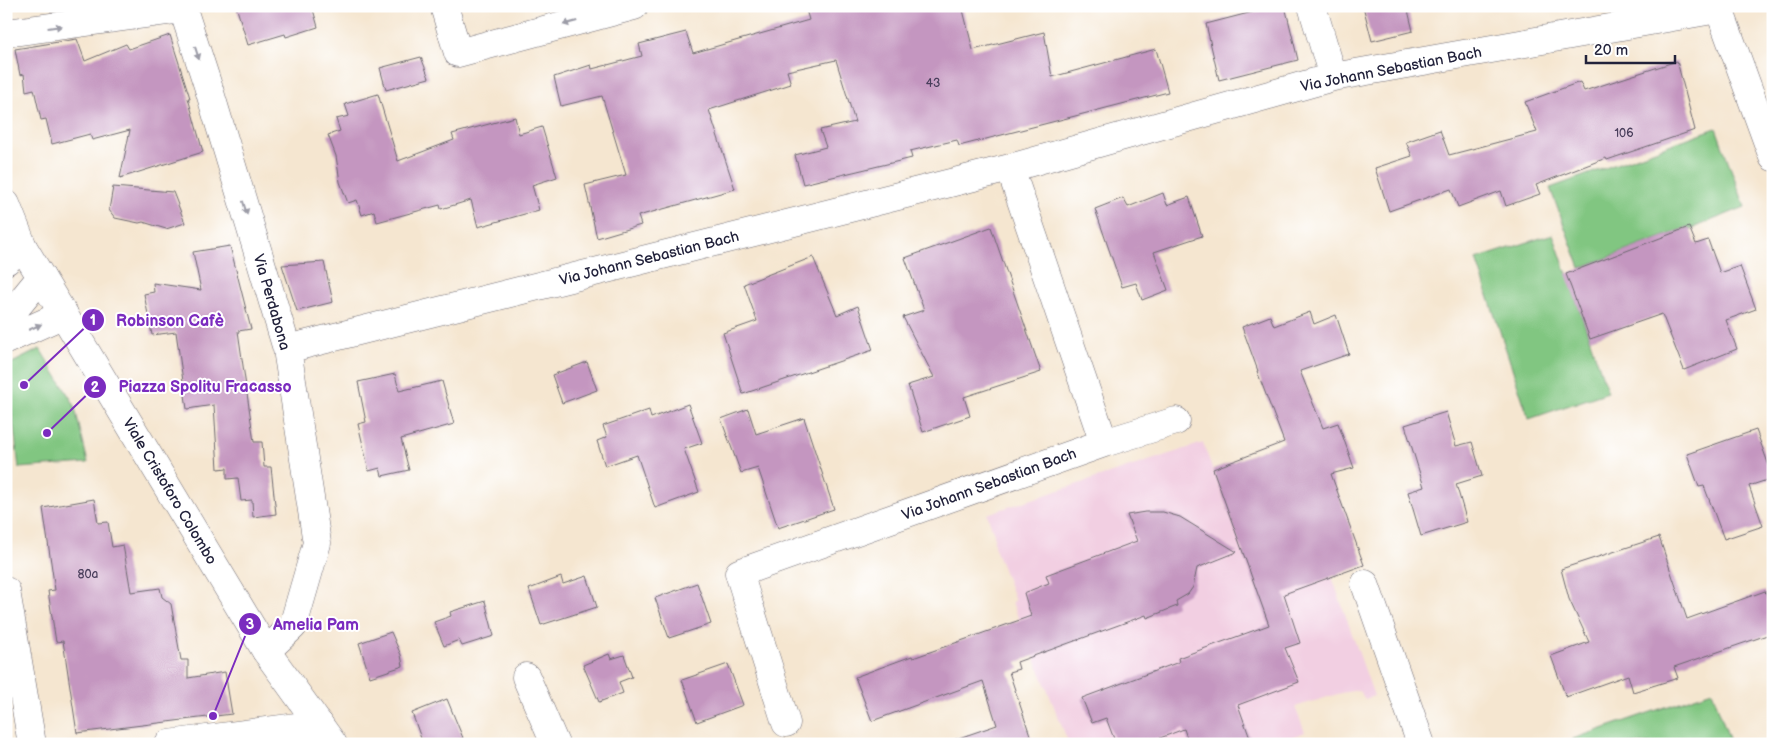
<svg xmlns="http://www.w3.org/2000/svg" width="1779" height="750" font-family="'Balsamiq Sans',sans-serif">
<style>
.built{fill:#f2cfe2}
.park{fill:#81c681;stroke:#52745e}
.building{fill:#c496c0}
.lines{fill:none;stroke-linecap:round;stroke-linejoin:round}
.minor-casing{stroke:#6c676f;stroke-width:29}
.tertiary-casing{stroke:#6c676f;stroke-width:29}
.secondary-casing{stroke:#6c676f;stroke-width:29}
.minor{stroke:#fff;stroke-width:28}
.tertiary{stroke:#fff;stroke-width:28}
.secondary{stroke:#fff;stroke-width:28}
.oneway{fill:#9c9ca7}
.labels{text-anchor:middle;stroke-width:4;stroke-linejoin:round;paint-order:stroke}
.number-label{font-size:12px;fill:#4a3f5c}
.street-label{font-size:15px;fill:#22223b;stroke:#fff}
.leader{fill:none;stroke:#7b2cbf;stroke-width:2}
.callout-dot{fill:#7b2cbf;stroke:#fff;stroke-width:2}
.mark-label{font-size:15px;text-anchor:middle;font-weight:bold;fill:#fff}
.callout-label{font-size:16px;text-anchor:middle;font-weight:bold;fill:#7b2cbf;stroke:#fff;stroke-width:4;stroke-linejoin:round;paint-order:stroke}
</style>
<rect width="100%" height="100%" fill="#fff"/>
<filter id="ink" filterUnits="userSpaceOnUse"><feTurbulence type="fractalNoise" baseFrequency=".02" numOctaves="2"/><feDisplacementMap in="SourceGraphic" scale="10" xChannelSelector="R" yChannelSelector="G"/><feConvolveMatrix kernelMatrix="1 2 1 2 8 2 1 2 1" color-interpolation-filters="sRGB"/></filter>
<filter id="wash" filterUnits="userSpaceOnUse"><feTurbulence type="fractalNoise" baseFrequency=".0096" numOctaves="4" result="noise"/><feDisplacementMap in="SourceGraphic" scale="20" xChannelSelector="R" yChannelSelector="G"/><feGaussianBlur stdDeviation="1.12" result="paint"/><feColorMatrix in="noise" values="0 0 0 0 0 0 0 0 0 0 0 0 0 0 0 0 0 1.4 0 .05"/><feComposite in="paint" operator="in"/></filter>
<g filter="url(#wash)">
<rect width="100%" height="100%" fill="#f5e6d0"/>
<path class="built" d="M1203,443L1261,602L1332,577L1374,696L1365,699L1359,690L1341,693L1295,707L1305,732L1289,738L1291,742L1282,744H1069L1012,602L1015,600L994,546V534L987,514Z"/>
<path class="park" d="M1716,128L1745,207L1690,229L1689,227L1580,268L1550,188Z
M1553,234L1608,392L1529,419L1476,259Z
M40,349L74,404L88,463L19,468L6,366Z
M1712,691L1731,744H1575L1573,739Z"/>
<g id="blocks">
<path class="building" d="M236,6H312L318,27L286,37L285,34L248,45Z
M805,6H962L973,50L1044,32L1052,77L1156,49L1168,92L959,146L957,140L910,151L912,158L803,184L795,155L826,147L820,130L855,122L836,60L787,71L791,84L709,110L735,189L638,216L641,225L597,238L585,185L626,175L602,96L561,106L554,77L591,65L592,69L642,56L639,44L686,32L693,53L809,20Z
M1276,6H1285L1298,60L1219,80L1206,24Z
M1363,6H1407L1413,31L1372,41Z
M170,35L190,98H188L203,152L120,178L130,130L92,140L90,134L52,144L46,119L41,120L34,89L26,91L24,74L20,75L15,49L77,39L85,61L126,44L129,49Z
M421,57L429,78L386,90L380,68Z
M1677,61L1695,130L1607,160L1606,158L1536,185L1540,194L1506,206L1501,191L1458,207L1451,189L1389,211L1375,168L1412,156L1406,142L1440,130L1449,155L1537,132L1525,102L1580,82L1584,91Z
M378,94L398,161L454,140L452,134L515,117L519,134L542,127L557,177L532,185L539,210L478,227L471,200L441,209L440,205L377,222L374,211L362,215L357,200L348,203L340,182L336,156L328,135L340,131L336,119L349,116L345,104Z
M113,187L173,192L185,223L166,229L143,222L139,223L115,218L109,210Z
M1163,193L1167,205L1189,197L1202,236L1154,252L1168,290L1142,300L1136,283L1122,287L1095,209L1123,198L1128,207Z
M991,227L1041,372L964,397L970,416L923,432L908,385L934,377L903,317L924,310L905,258Z
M1689,227L1696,244L1708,240L1720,273L1740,266L1756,309L1726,320L1737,349L1684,370L1662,314L1590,339L1566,274Z
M230,246L251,329L238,331L254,442H262L264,467H271L276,514L253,517L252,500L241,501L238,478L227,479V468L218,469L214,405L187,409L176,332L152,335L144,294L154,292L153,283L201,290L193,252Z
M813,257L837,315L858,306L873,350L743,394L723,333L757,321L744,284Z
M324,262L333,302L297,311L282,265Z
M1310,312L1314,324L1336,315L1349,354L1300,371L1323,428L1338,423L1354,468L1331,474L1364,565L1284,594L1300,643L1285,648L1299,682L1238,705L1252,744H1189L1184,729L1144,744H1116L1106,718L1092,723L1082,698L1179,662L1178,658L1269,625L1213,469L1284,442L1257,371H1258L1242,327L1270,316L1274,326Z
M587,362L597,390L562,403L552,375Z
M395,374L399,391L442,381L454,424L401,439L409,470L382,476L380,468L369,471L358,424L366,422L358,382Z
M688,404L702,443L684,449L699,492L655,508L637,455L605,466L597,441L607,437L603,426L649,410L651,418Z
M748,409L756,434L804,418L834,509L778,528L758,468L741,473L721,419Z
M1446,412L1456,446L1472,442L1482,476L1456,484L1467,522L1421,536L1408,492L1424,487L1405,425Z
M1756,430L1773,477V478L1749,486L1763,526L1724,539L1704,486L1699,487L1687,454Z
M94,499L98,523L108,522L112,547L123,545L131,592L160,588L162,597L171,604L181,660H188V678L225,672L232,714L77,733L63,641L56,642L48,591L55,590L43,508Z
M1145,512H1163L1180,517L1237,552L1197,568L1193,587L1188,594L1176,601L1177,606L1147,618L1146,615L1017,662L1019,669L1009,672L1033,744H954L953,740L997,725L983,681L872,721L855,677L912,656L913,658L1031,616L1024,593L1049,583L1046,575L1137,541L1127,515Z
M1659,537L1687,619L1765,591L1773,613V633L1674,667L1678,678L1633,692L1628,675L1566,697L1551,656L1589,642L1569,599L1561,569Z
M587,576L597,607L541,625L529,589L561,577L563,584Z
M697,583L711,624L669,638L655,598Z
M485,601L494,636L462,646L459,640L444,646L434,622L451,616L450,612Z
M391,632L401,655L403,666L370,677L359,643Z
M609,654L611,659L624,655L632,677L619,682L623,693L599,702L583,665Z
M728,664L743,705L697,722L682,680Z
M447,699L463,738L448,744H423L412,713Z"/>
</g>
</g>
<g filter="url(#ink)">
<use href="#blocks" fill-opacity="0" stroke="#6c676f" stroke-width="1"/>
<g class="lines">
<g class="minor-casing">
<path id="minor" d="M182,6L208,86L287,349L317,543L293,626L266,651
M444,6L458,53L634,6
M1312,6L1333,77
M6,33L183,9
M1010,168L1104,443
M287,349L1010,168L1333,77L1718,9
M1365,584L1421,744
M526,677L555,744
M786,723L739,573L1104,443L1176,421
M169,744L319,724L314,744"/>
</g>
<g class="tertiary-casing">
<path id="tertiary" d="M1718,6L1773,157
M6,261L23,247
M6,320L41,277
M6,340L64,314
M6,591L32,744"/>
</g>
<g class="secondary-casing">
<path id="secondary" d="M6,204L23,247L266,651L333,744"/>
</g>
<use href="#minor" class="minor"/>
<use href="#tertiary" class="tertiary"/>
<use href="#secondary" class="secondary"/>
</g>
<defs><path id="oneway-solid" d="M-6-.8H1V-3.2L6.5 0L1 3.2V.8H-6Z" transform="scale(1.25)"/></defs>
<g class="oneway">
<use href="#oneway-solid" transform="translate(570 23) rotate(165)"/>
<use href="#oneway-solid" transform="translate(55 27) rotate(-8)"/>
<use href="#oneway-solid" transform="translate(197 53) rotate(72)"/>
<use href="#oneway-solid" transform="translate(245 208) rotate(73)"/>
<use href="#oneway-solid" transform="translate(35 327) rotate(-24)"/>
</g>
</g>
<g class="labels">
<g class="number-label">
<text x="933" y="87">43</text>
<text x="1624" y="137">106</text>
<text x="88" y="578">80a</text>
</g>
<g class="street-label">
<text transform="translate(1391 69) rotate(-11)" y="5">Via Johann Sebastian Bach</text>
<text transform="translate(649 258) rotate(-14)" y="5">Via Johann Sebastian Bach</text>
<text transform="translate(272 302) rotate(74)" y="5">Via Perdabona</text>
<text transform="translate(989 484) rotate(-20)" y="5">Via Johann Sebastian Bach</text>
<text transform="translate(170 491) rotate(59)" y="5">Viale Cristoforo Colombo</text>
</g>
</g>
<path class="leader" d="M24 385L93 320M47 433L95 387M213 716L250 624"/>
<g class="callout-dot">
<circle cx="24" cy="385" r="5"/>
<circle cx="47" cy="433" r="5"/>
<circle cx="213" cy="716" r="5"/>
<circle cx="93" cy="320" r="12"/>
<circle cx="95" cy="387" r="12"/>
<circle cx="250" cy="624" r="12"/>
</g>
<g class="mark-label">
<text x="93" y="325">1</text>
<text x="95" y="392">2</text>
<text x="250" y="629">3</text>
</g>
<g class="callout-label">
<text x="170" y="326">Robinson Cafè</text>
<text x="205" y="392">Piazza Spolitu Fracasso</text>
<text x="316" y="630">Amelia Pam</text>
</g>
<rect width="1779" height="750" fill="none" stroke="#fff" stroke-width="25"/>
<path d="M1586 55v8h89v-8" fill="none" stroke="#22223b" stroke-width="2.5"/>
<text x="1594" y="55" font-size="15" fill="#22223b" stroke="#ffffff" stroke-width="4" paint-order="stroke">20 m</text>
</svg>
